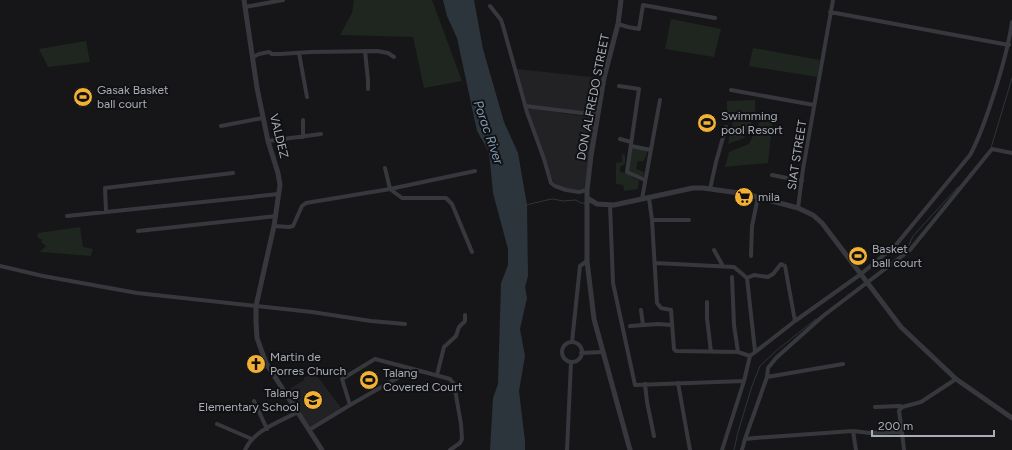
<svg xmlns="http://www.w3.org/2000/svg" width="1012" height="450" font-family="Figtree,sans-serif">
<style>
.built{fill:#222225}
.green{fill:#1e261f}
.water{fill:#2c353c}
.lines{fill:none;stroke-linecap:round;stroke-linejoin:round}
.stream{stroke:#2c353c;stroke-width:1}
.minor{stroke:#37383d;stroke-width:4}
.tertiary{stroke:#37383d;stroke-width:5}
.labels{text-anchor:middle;stroke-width:4;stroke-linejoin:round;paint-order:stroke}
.poi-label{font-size:12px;fill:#a8adb8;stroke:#111113;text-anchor:start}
.street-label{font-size:12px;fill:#a8adb8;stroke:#111113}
.water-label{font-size:13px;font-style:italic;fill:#7f9bb3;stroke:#111113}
</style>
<rect width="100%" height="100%" fill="#161618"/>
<path class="built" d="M517,69L601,78L595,114L527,105Z
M528,108L596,118L584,190L563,188L555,183L552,179Z
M314,372L342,409L310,427L286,391L304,380V378Z"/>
<path class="green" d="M354,0H432L462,81L424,88L413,37L340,35L352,13Z
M671,19L721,29L714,57L665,49Z
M86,41L90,62L48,67L39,49Z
M753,48L820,60L817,77L749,66Z
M87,86L90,106L79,108L76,88Z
M755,100V116L744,138L728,144L734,116H727V101Z
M773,117L768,163L725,167L729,152L749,144L761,119Z
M632,148L648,150L644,161H638L636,169L644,172L643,178L628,171Z
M622,154L625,155V164L620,167V172C627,172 632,178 639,180L638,189L624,191L623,185L616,184V163L622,162Z
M80,227L83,247L93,249L91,256L40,252L46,246L41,242L42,240L37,237L38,233Z
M857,247L867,260L860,265L850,252Z"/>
<path class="water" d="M443,0H474L483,49L504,122L518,153L527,205L528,276L525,287L527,298L520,329L525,356L519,391L525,441V450H490L493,398L498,384L501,283L508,265V249L493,193L489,152L477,131L457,38L447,16Z"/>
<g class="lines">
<path class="stream" d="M991,148L1012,78
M526,205L547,200L553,199L563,201L576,200L581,203H585
M898,257L908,247L913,236L958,187
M734,450L738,432L752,386L760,366L777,350L816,319"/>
<path class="minor" d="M490,6L501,20L503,26L527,112L544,159L551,183L555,186L566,190L579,192L587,190
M245,7L283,0
M830,12L1009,45
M618,24L628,27L639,29L643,5L715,18
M365,51L368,80V89
M299,53L307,97
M253,57L259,54L269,52L272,54H280L311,52L377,51L388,53L394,57
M619,86L639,89L627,172L645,180
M731,90L814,105
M525,106L598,115
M221,126L263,118
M303,137V120
M620,139L631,142
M268,141L321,134
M631,146L651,150
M385,168L390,189L402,198H446L452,204L472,252
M772,175L802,181
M710,189L716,162L726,127
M649,198L652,220L657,303L661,308L671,310L674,349L676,351L738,352L750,356
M642,199L660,100
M610,205L613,283L635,385L744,381
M798,208L803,169L833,0
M106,211L105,188L233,173
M67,216L279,194
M652,220H689
M274,226L289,227L293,226L302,206L306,203L390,189L475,171
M138,231L276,216
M714,250L723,266
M751,256L752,226L758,197
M655,263L734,267L747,278L755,351
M0,266L43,276L137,293L312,312L371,321L405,324
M732,277L734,325L738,352
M747,278L754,275L768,277L773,274L781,264L785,266L795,321
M707,302V318L711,352
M641,310L643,325
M630,326L658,324L672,325
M572,342L580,266L587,261
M562 352a10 10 0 1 1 20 0a10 10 0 1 1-20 0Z
M581,353L603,352
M843,364L767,377L768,368L776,358L823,316L910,250L992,149L1012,153
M437,375L444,347L456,336L459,327L465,321V315
M678,383L690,450
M645,384L647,402L654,436
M254,401L267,429
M350,405L342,379L375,359L413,369
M875,407L900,406L902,407
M217,424L252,439
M309,430L350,405L413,369L450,379L454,384L461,424L462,439L460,443L450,450
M853,431L856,450
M902,432L904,450
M745,439L767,377
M245,450C254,430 279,422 298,412
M567,450L571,362
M722,450L744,381L750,356L795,321L861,274L895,246L970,155C979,139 985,121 991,103C1000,76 1008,50 1012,22
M742,450L745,439L755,438L853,431L870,433L902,432L899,411L902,407L921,402L956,379"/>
<path class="tertiary" d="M244,0L257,88L268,141L278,173L280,185L274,226L256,306V322L257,338L266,363L322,450
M621,0L618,24L604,78L591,156L587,190V261L594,319L630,450
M587,198L597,204L614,205L693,188H703L746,194L798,208L813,215L822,223L901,327L956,379L1012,418"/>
</g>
<defs>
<g id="stadium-disc" transform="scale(1)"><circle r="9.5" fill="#f2b134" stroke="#111113"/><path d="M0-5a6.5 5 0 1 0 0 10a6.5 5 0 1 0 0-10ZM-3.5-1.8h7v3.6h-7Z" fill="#111"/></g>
<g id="supermarket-disc" transform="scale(1)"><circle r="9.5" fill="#f2b134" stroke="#111113"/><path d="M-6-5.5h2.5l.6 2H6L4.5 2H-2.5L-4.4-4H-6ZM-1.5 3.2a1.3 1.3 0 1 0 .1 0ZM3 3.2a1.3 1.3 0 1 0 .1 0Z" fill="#111"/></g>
<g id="church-disc" transform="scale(1)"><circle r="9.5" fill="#f2b134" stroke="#111113"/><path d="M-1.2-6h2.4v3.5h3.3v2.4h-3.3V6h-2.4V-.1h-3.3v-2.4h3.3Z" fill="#111"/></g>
<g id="school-disc" transform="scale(1)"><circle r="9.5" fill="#f2b134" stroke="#111113"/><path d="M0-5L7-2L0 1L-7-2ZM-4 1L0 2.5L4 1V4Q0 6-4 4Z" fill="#111"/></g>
</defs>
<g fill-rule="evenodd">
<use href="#stadium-disc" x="83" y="97"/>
<use href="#stadium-disc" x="707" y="123"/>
<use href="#supermarket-disc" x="744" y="197"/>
<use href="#stadium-disc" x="858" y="256"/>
<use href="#church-disc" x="256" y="364"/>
<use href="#stadium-disc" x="369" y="380"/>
<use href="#school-disc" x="313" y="400"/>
</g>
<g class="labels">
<g class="poi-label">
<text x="97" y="94">Gasak Basket<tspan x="97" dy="14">ball court</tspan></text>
<text x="721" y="120">Swimming<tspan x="721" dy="14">pool Resort</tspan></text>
<text x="758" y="201">mila</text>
<text x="872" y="253">Basket<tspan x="872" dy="14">ball court</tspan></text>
<text x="270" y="361">Martin de<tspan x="270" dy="14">Porres Church</tspan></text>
<text x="383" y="377">Talang<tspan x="383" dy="14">Covered Court</tspan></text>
<text x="299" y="397" text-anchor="end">Talang<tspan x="299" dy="14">Elementary School</tspan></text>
</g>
<g class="street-label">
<text transform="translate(593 97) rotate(-79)" y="4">DON ALFREDO STREET</text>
<text transform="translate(279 136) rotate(76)" y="4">VALDEZ</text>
<text transform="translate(797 155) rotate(-81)" y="4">SIAT STREET</text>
</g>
<g class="water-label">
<text transform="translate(489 132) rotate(71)" y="5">Porac River</text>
</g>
</g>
<path d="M872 430v6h122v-6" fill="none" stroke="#a8adb8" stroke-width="2"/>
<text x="878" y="430" font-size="12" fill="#a8adb8" stroke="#111113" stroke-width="3" paint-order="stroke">200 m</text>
</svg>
